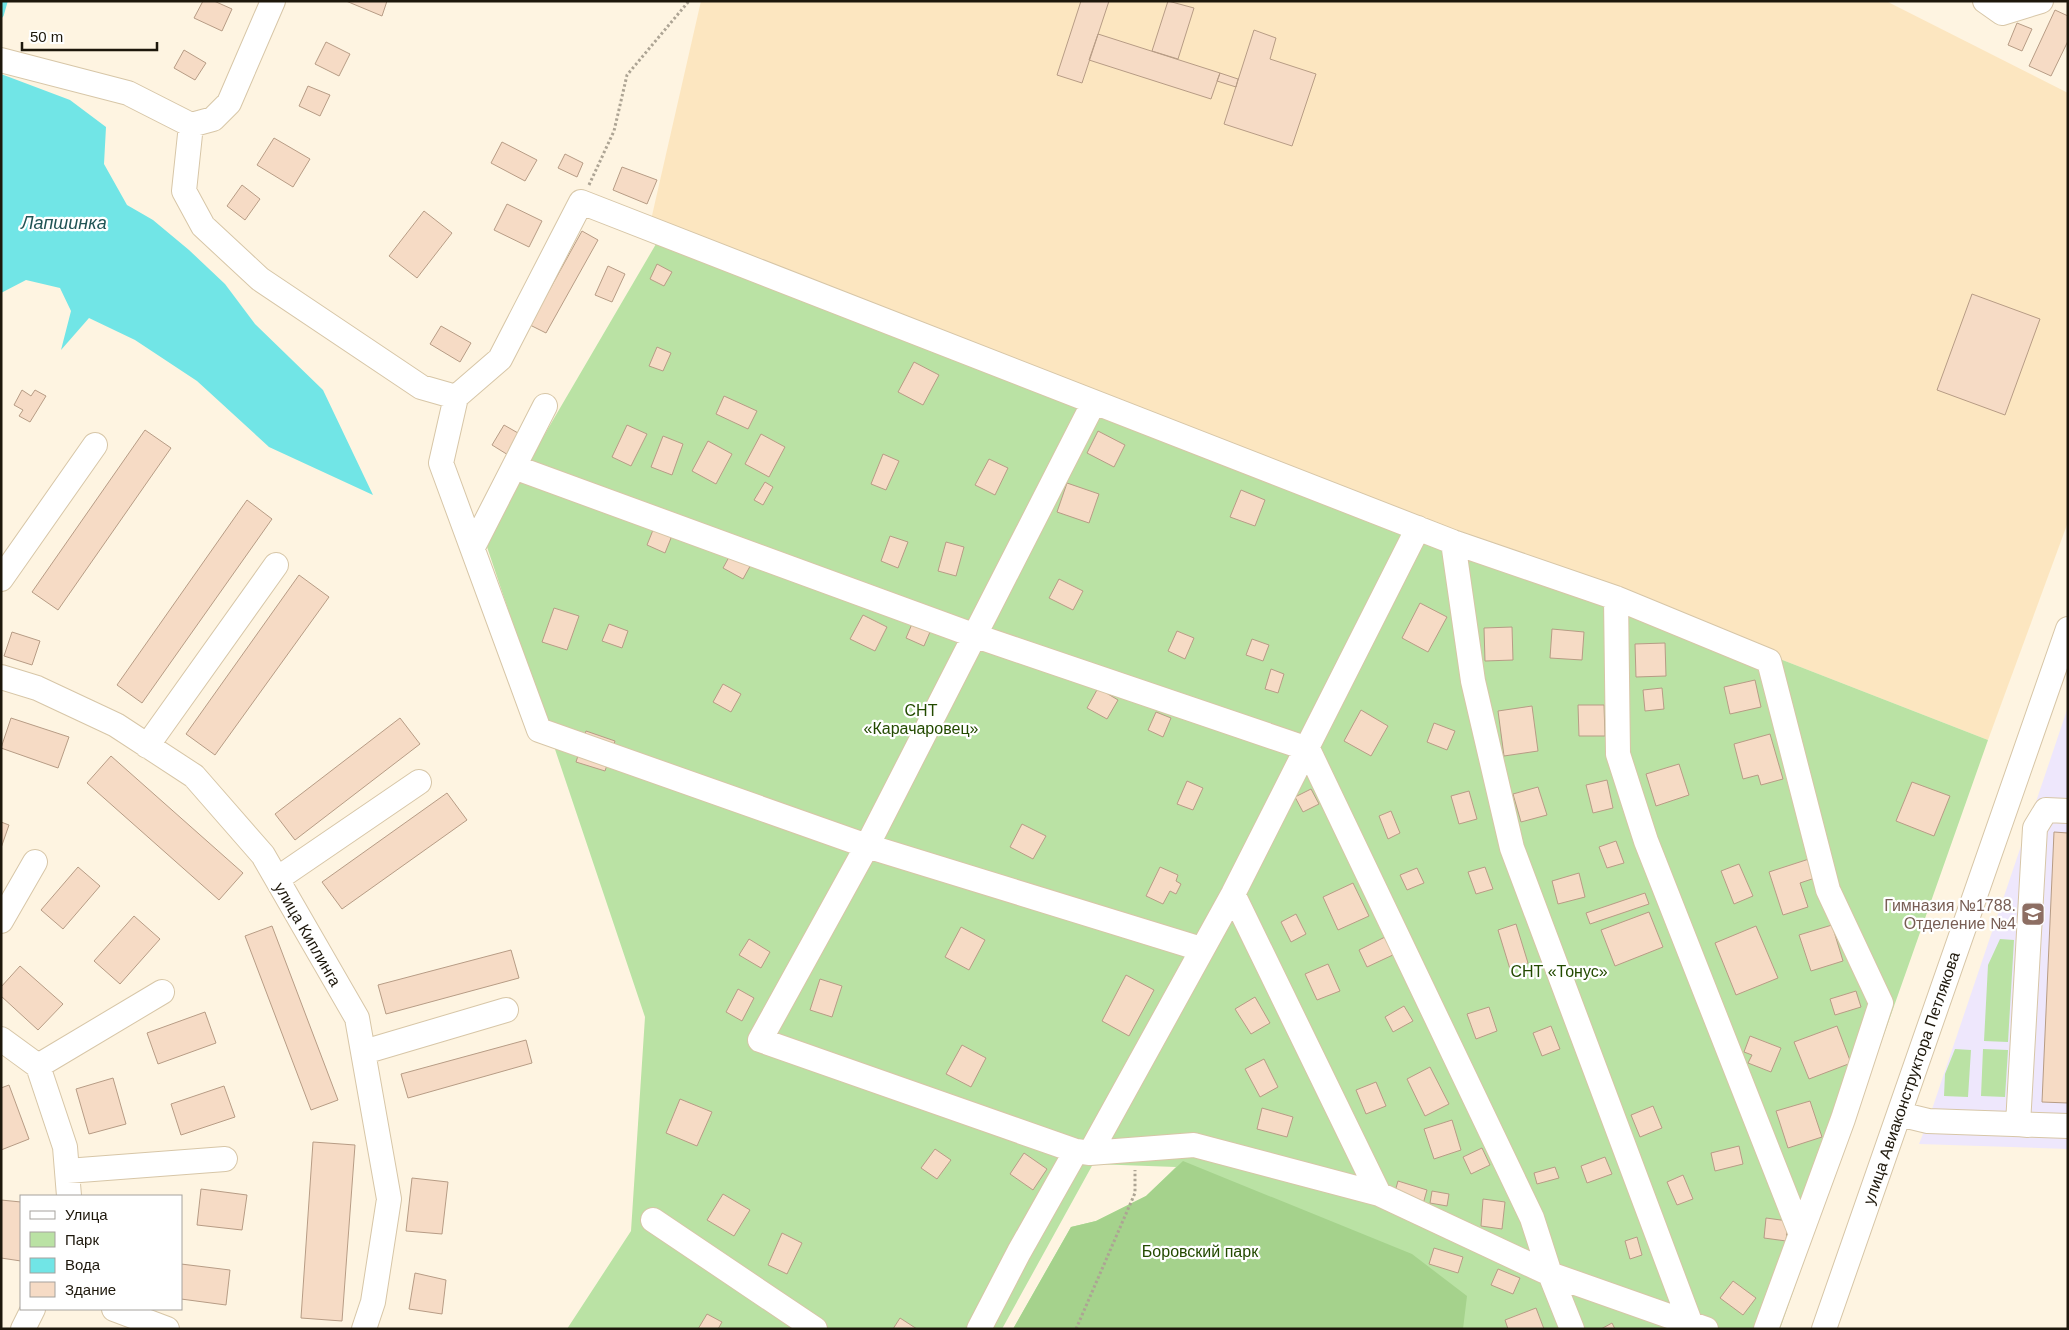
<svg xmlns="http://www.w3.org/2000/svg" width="2069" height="1330" font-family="Helvetica,sans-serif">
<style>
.built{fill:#fce6c0}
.education{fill:#eee7fc}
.green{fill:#bae2a4}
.forest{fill:#a5d28c}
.water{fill:#71e5e6}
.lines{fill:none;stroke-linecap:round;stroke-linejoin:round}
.stream{stroke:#71e5e6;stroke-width:5.5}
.building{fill:#f6dbc5;stroke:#b79c85}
.minor-casing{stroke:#d7c6a7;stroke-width:26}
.path{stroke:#ada494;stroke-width:3;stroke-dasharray:2.5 2.5;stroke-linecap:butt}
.minor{stroke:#fff;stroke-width:24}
.labels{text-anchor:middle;stroke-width:4.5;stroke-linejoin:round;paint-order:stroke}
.park-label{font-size:16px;fill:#234a00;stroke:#fff}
.education-label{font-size:16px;fill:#785e54;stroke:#fff;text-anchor:end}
.street-label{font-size:16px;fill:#1d170b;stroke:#fff}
.water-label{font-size:18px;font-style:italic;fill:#215455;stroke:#fff}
</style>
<rect width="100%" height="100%" fill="#fef4e1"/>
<path class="built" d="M701,1H1886L2068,93V522L1988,740L651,220Z"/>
<path class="education" d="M2068,707V1149L1919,1144L1928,1121Z"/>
<path class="green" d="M656,244L1415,517L1988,740L1780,1329H1013L1071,1227L1096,1221L1146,1196L1176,1167L1093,1164L1002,1329H567L631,1231L645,1017L484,538Z
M2000,939L2014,940L2008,1042L1984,1041L1988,965Z
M1955,1049L1971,1050L1968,1097L1944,1096L1945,1074Z
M1983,1049L2008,1050L2005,1097L1981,1096Z"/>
<path class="forest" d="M1183,1161L1412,1254L1467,1296L1463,1329H1013L1071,1227L1096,1221L1146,1196Z"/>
<path class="water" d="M1,74L70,100L106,127L104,164L127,205L153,220L189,250L225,284L255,324L323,390L373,495L269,447L197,381L135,340L89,318L61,350L71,311L60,288L26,280L1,293Z"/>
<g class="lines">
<path class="stream" d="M1,15L5,1"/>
</g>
<path class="building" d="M203,1H214L232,9L222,31L194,18Z
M346,1H387L382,16Z
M1081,1H1109L1082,83L1057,75Z
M1168,1L1194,8L1178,59L1152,51Z
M2055,10L2068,16V41L2051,76L2029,66Z
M2017,23L2032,29L2022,51L2008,45Z
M1254,30L1276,38L1270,59L1316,74L1292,146L1224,124Z
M1098,34L1220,73L1211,99L1089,60Z
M326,42L350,54L339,76L315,64Z
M184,50L206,63L195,80L174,68Z
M1220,73L1238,79L1236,87L1217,81Z
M308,86L330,95L320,116L299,106Z
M274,138L310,159L293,187L257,165Z
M502,142L537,160L525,181L491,163Z
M565,154L583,163L577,177L558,168Z
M622,167L657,180L647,204L613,190Z
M242,185L260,199L245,220L227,206Z
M507,204L542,221L529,247L494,230Z
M424,211L452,233L417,278L389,256Z
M582,231L598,240L546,333L530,325Z
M657,264L672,272L664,286L650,279Z
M608,266L625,274L612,302L595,295Z
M1972,294L2040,319L2005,415L1937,390Z
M441,326L471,343L460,362L430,344Z
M657,347L671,353L663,371L649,366Z
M914,362L939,375L923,405L898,392Z
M22,390L31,396L35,390L46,396L30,422L19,416L23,410L14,405Z
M724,396L757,411L748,429L716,414Z
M504,425L525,437L513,458L492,445Z
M627,425L647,434L631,466L612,457Z
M145,430L171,448L58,610L32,592Z
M1098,431L1125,445L1114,467L1087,453Z
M761,434L785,447L769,477L745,464Z
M663,436L683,444L672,475L651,467Z
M708,441L732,454L716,484L692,471Z
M883,454L899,461L886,490L871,484Z
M989,459L1008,468L995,495L975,485Z
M765,482L773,487L763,505L754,500Z
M1067,483L1099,494L1089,523L1057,512Z
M1241,490L1265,500L1255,526L1230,517Z
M247,500L272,519L142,703L117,685Z
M655,525L673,533L665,553L647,545Z
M890,536L908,542L898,568L881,561Z
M946,542L964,547L956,576L938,571Z
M734,548L754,559L743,579L723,568Z
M299,575L329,597L215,755L186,734Z
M1059,579L1083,591L1073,610L1049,598Z
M1420,603L1447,617L1428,652L1402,638Z
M554,608L579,616L567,650L542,642Z
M863,615L887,627L875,651L850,639Z
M609,624L628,631L622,648L602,641Z
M912,624L930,632L924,646L906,638Z
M1512,627L1513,660L1485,661L1484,628Z
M1552,629L1584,632L1582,660L1550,658Z
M1177,631L1194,638L1185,659L1168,651Z
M12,632L40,641L32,665L4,656Z
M1252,639L1269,645L1263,661L1246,655Z
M1665,643L1666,676L1636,677L1635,644Z
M1271,669L1284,674L1278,693L1265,689Z
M1755,680L1761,707L1730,714L1724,687Z
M723,684L741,694L731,712L713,702Z
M1098,688L1118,700L1107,719L1087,708Z
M1662,688L1664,709L1645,711L1643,690Z
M1578,705H1604L1605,736H1579Z
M1532,706L1538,751L1504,756L1498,711Z
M1361,710L1388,726L1371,756L1344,741Z
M1156,712L1171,718L1163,737L1148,730Z
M11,718L69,737L58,768L1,748Z
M400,718L420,744L295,840L275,814Z
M1434,723L1455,731L1447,750L1427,742Z
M586,731L615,741L605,771L576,762Z
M1770,734L1783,779L1761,785L1758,775L1743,779L1734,744Z
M111,756L243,873L219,900L87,783Z
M1679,764L1689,795L1656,806L1646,774Z
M1607,780L1613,808L1593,813L1586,785Z
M1187,781L1203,788L1193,810L1177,804Z
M1912,782L1950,796L1934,836L1896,821Z
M1538,787L1547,815L1521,822L1513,794Z
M1311,789L1319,804L1303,812L1295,797Z
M1469,791L1477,819L1459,824L1451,796Z
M447,793L467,820L342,909L322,882Z
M1391,811L1400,833L1388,839L1379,816Z
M1,822L9,825L1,848Z
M1022,824L1046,836L1033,859L1010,847Z
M2054,832L2068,833V1103L2042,1102Z
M1616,841L1624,863L1607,868L1599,847Z
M1812,858L1818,877L1800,883L1808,907L1783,915L1769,872Z
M1739,864L1753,896L1734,904L1721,871Z
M78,867L100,886L63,929L41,910Z
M1160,867L1178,875L1176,881L1181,884L1176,894L1170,891L1163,904L1146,896Z
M1485,867L1493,889L1476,894L1468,872Z
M1417,868L1424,883L1407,890L1400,875Z
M1579,873L1585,897L1558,904L1552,881Z
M1353,883L1369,916L1338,930L1323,897Z
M1645,893L1649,904L1590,924L1586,913Z
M1649,912L1663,947L1615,966L1601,930Z
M1296,914L1306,934L1291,942L1281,922Z
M134,916L160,939L120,984L94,961Z
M1516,924L1528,963L1510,969L1498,930Z
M1832,925L1843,961L1811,971L1799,935Z
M272,926L338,1100L311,1110L245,936Z
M1756,926L1778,978L1736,995L1715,943Z
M961,927L985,940L969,970L945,957Z
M1387,936L1395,954L1367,967L1359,950Z
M749,939L770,952L761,968L739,955Z
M511,950L519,978L386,1014L378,985Z
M1328,964L1340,991L1317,1000L1305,974Z
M20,966L63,1004L38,1030L1,996V987Z
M1126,975L1154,990L1129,1036L1102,1021Z
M820,979L842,986L832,1017L810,1010Z
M738,989L754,998L742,1021L726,1012Z
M1856,991L1861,1007L1835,1015L1830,999Z
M1255,997L1270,1023L1251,1034L1235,1009Z
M1404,1006L1413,1021L1393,1032L1385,1017Z
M1489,1007L1497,1031L1476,1039L1467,1014Z
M205,1012L216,1043L158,1064L147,1033Z
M1551,1026L1560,1049L1542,1056L1533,1033Z
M1837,1026L1851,1063L1809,1079L1794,1042Z
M1750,1036L1781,1048L1771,1072L1748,1063L1752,1055L1744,1052Z
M526,1040L532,1063L408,1098L401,1074Z
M962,1045L986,1058L971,1087L946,1074Z
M1264,1059L1278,1087L1260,1097L1245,1069Z
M1430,1067L1449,1104L1425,1116L1407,1079Z
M113,1078L126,1124L89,1134L76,1089Z
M1376,1082L1386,1106L1366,1114L1356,1090Z
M9,1085L29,1139L1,1150V1088Z
M224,1086L235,1117L181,1135L171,1104Z
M680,1099L712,1112L697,1146L666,1133Z
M1810,1101L1822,1137L1788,1148L1776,1111Z
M1653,1106L1662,1128L1640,1137L1631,1115Z
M1262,1108L1293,1117L1287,1137L1257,1129Z
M1452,1120L1461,1150L1434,1159L1424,1129Z
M313,1142L355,1145L342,1321L301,1318Z
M1739,1146L1743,1164L1715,1171L1711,1153Z
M1482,1148L1490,1165L1471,1174L1463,1157Z
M935,1149L951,1160L937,1179L921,1168Z
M1024,1153L1047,1169L1033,1190L1010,1174Z
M1605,1157L1612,1174L1587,1183L1581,1166Z
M1555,1167L1559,1178L1537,1184L1534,1173Z
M1683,1175L1693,1199L1677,1205L1667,1182Z
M412,1178L448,1182L442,1234L406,1231Z
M1398,1181L1427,1190L1423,1204L1394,1195Z
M201,1189L247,1195L242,1230L197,1225Z
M1432,1191L1449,1194L1447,1206L1430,1203Z
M723,1194L750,1210L734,1236L707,1220Z
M1483,1199L1505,1202L1502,1229L1481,1226Z
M1,1200L21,1202V1261L1,1258Z
M1766,1218L1788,1221L1786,1241L1764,1238Z
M782,1233L802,1243L787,1274L768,1265Z
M1637,1237L1642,1255L1630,1259L1625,1241Z
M1434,1248L1463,1257L1458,1273L1429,1264Z
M181,1264L230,1270L226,1305L181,1299Z
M1498,1269L1520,1278L1513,1294L1491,1285Z
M415,1273L446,1280L442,1314L409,1309Z
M1733,1281L1756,1298L1743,1315L1720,1298Z
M1536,1308L1544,1329H1508L1505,1320Z
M707,1314L722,1322L718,1329H698Z
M900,1318L917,1329H893Z
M1612,1323L1615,1329H1601Z"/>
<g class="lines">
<g class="minor-casing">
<path id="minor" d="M1985,1L2002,13L2041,1
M1,60L128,93L191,125L213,119L229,103L273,1
M191,125L184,191L203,226L260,279L421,387L456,397L500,359L581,202L1453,542L1616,598L1769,661L1828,890L1881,1003L1843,1119L1766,1329
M456,397L441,463L539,730L867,846L1201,949
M514,467L973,635L1308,749L1532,1218L1550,1274L1572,1329
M1418,528L1233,894L1090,1153L1194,1145L1379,1194L1550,1274L1706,1329
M1453,542L1473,681L1512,848L1690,1322
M473,547L545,406
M1,579L95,445
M1616,598L1618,754L1646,841L1800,1232
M1,677L37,688L116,725L194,776L263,855L357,1018L389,1199L373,1302L364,1329
M147,746L276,565
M277,879L419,782
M1233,894L1379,1194
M1,921L35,862
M1,1039L38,1066L65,1147L69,1196
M364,1052L506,1010
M38,1066L162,992
M1899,1114L1928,1121L2068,1126
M2028,1125L2018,1124L2035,828L2046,810L2068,811
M1090,1153L1076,1151L760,1040L867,846L1094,402
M67,1171L225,1159
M653,1220L815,1329
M114,1309L167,1329
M23,1329L33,1309
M979,1329L1019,1252L1076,1151
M1824,1329L2068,629"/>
</g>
<path class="path" d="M589,185L614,131L627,75L689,1
M1076,1329L1135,1193V1170"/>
<use href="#minor" class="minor"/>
</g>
<defs>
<g id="school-square" transform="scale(1.25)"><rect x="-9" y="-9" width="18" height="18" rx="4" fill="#8d6e63" stroke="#fff"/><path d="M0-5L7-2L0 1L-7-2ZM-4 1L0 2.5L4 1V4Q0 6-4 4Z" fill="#fff"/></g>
</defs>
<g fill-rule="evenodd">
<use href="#school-square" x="2033" y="914"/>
</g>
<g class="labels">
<g class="park-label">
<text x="921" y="716">СНТ<tspan x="921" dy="18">«Карачаровец»</tspan></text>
<text x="1559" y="977">СНТ «Тонус»</text>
<text x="1200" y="1257">Боровский парк</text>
</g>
<g class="education-label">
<text x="2016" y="911">Гимназия №1788.<tspan x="2016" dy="18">Отделение №4</tspan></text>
</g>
<g class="street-label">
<text transform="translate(308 934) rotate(60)" y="6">улица Киплинга</text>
<text transform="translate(1911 1078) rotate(-71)" y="6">улица Авиаконструктора Петлякова</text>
</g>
<g class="water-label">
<text x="64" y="229">Лапшинка</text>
</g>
</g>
<rect width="2069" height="1330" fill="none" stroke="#1d170b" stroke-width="5"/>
<rect x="20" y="1195" width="162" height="115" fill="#ffffff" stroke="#a5a29d"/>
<rect x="30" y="1211" width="25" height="8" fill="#ffffff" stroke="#a5a29d"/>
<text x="65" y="1220" font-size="15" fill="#1d170b">Улица</text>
<rect x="30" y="1232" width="25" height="15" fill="#bae2a4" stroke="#a5a29d"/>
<text x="65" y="1245" font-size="15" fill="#1d170b">Парк</text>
<rect x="30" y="1258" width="25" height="15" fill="#71e5e6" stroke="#a5a29d"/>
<text x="65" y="1270" font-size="15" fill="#1d170b">Вода</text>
<rect x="30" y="1282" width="25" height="15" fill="#f6dbc5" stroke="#a5a29d"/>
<text x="65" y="1295" font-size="15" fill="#1d170b">Здание</text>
<path d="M22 42v8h135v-8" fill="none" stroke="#1d170b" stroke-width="2.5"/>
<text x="30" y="42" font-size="15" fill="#1d170b" stroke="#ffffff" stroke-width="4" paint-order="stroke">50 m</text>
</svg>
